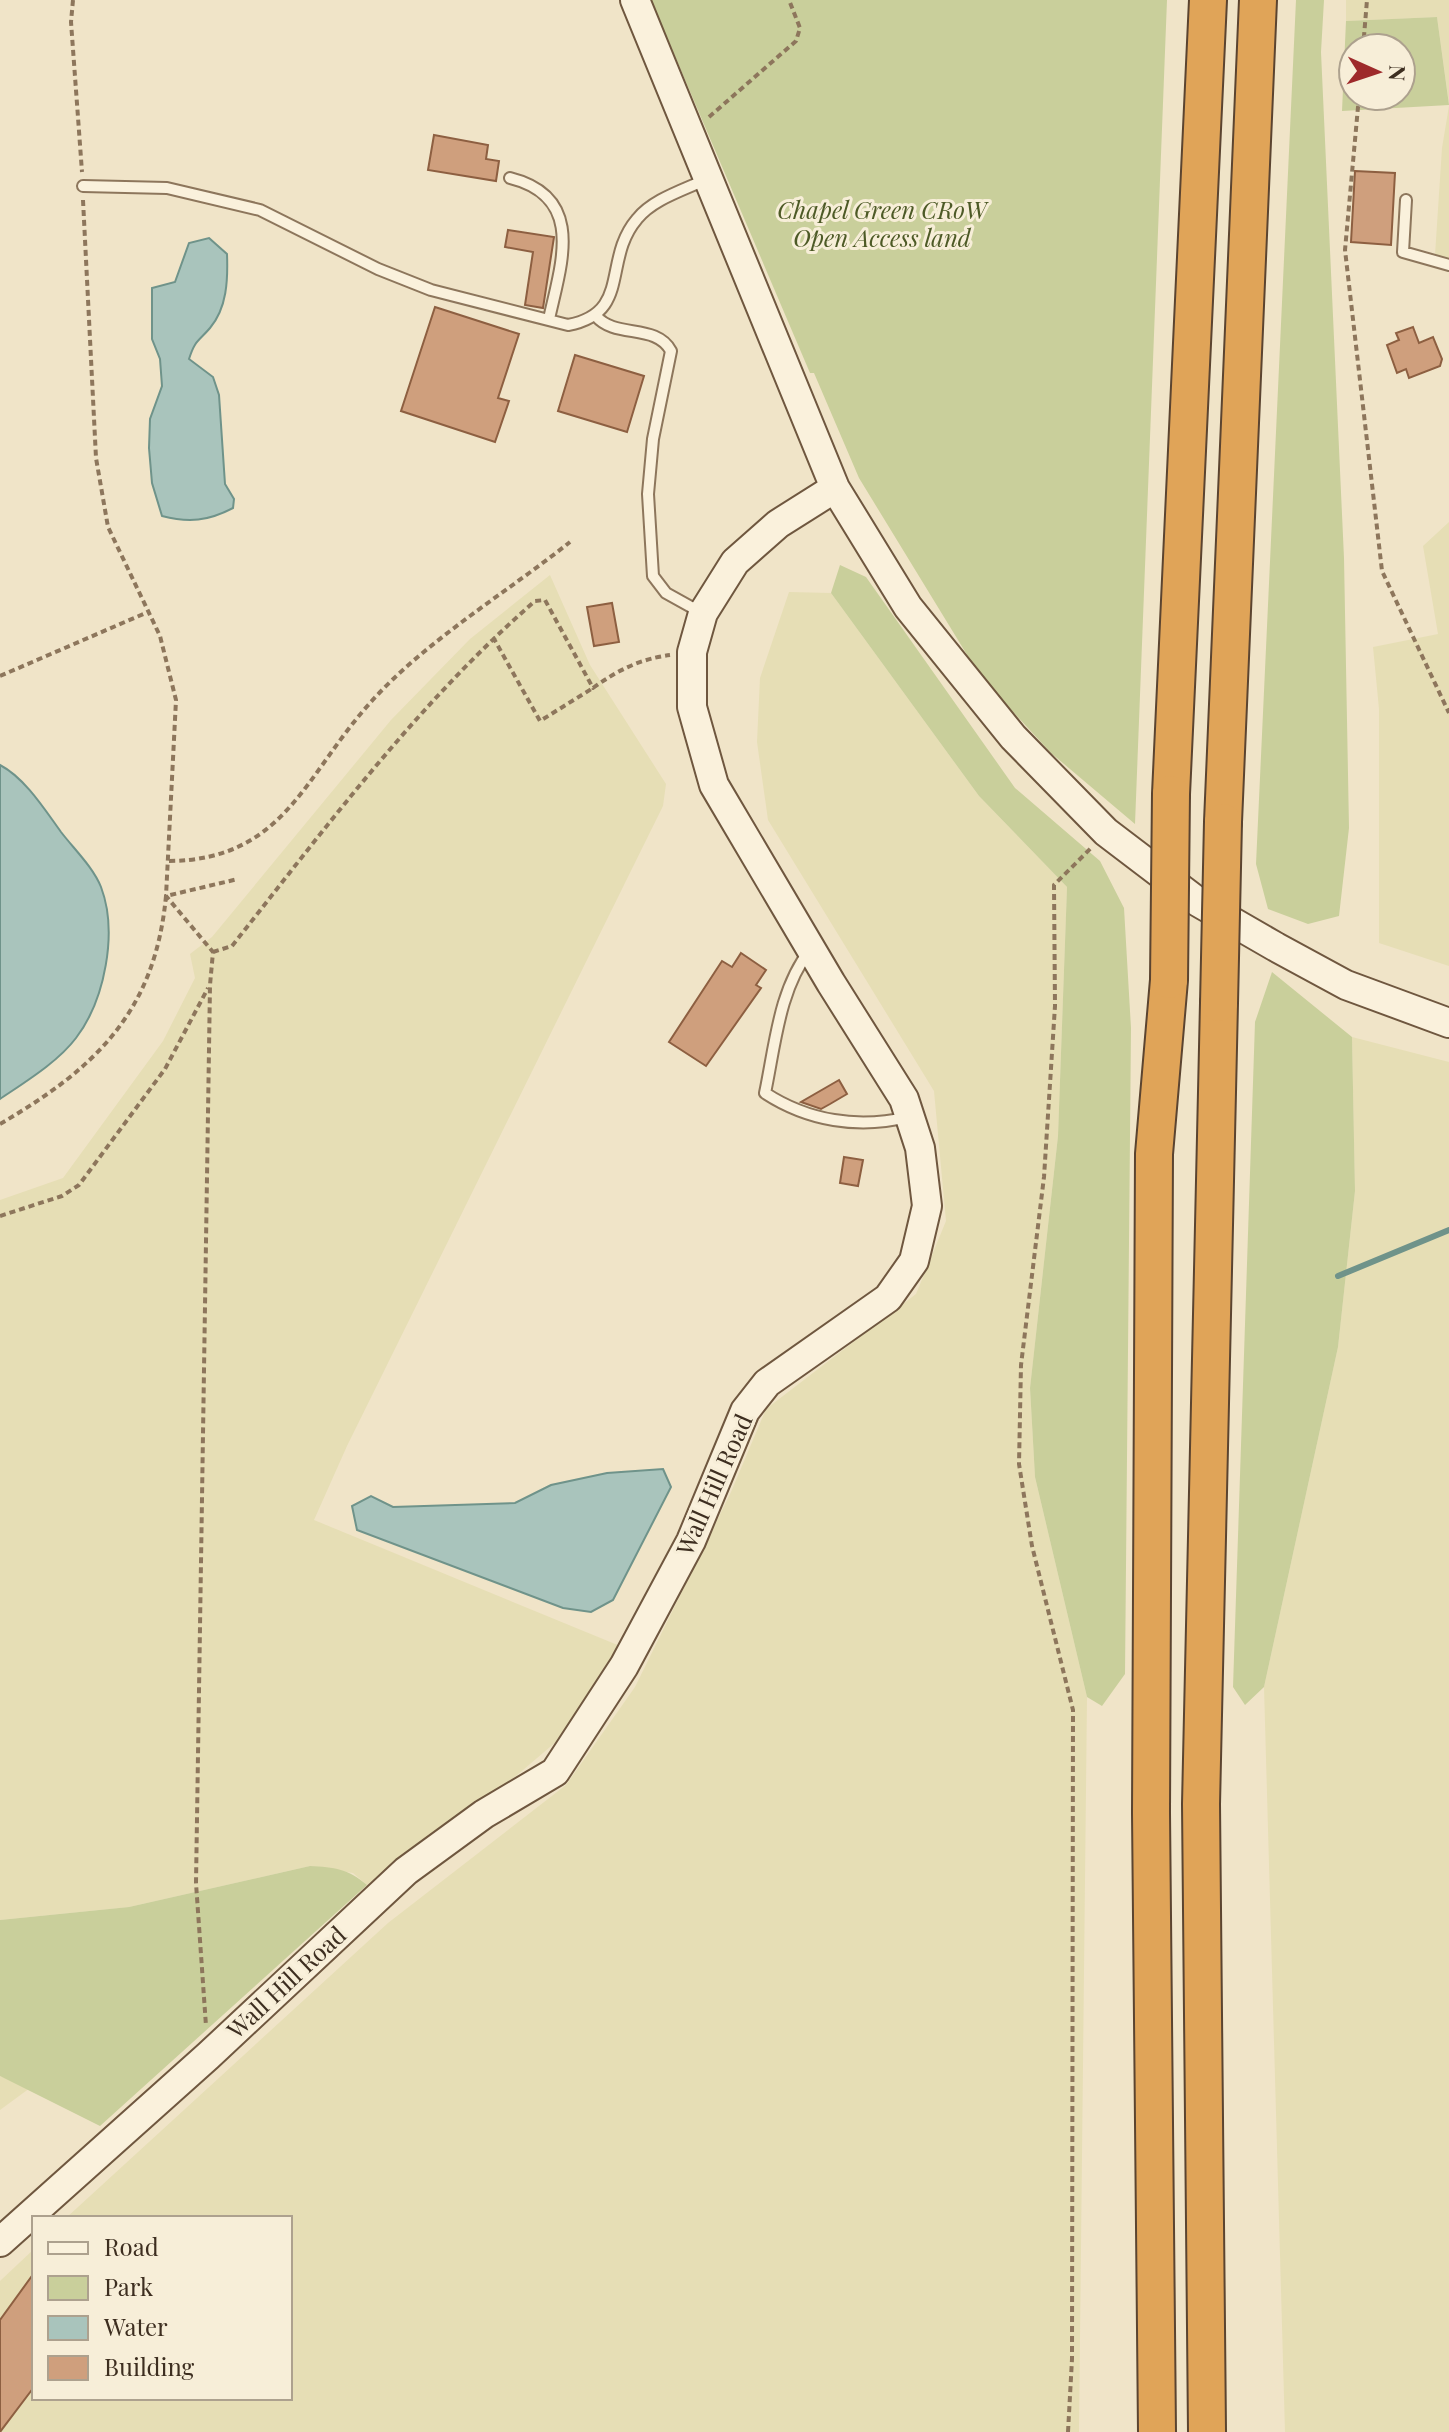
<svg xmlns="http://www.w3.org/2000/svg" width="1449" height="2432" font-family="'Playfair Display',serif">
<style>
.farmland{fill:#e6deb5}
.green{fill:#c9cf9b;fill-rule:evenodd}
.water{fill:#a9c4bc;stroke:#6f938a;stroke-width:2}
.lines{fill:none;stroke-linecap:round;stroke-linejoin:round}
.stream{stroke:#6f938a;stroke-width:6}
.building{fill:#cf9f7d;stroke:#8d5f41;stroke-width:2}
.lane-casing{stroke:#8d765c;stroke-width:14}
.secondary-casing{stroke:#6f573f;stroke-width:32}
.highway-casing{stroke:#5b4430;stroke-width:40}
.path{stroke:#8d765c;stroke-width:4;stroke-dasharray:6 4;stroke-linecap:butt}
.lane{stroke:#faf1dc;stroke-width:10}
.secondary{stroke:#faf1dc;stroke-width:28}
.highway{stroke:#e0a458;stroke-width:36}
.highway-bridge-casing{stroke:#5b4430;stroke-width:40;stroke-linecap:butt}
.highway-bridge{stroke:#e0a458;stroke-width:36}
.labels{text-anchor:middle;stroke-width:6;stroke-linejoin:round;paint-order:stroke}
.park-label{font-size:24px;font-style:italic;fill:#4d5a26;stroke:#f7eed8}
.street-label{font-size:24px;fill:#3d2e20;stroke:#f7eed8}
</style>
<rect width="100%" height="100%" fill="#f0e4c8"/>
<path class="farmland" d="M1346,0H1449V104L1437,17L1346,21Z
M1449,106V258L1435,255L1442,148Z
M1449,522V966L1379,943V709L1373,647L1438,634L1423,546Z
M550,575L590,665L666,784L663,806L347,1446L314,1520L620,1646L583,1708L557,1741L516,1776L423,1840L367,1885L353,1873L310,1866L129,1907L0,1920V1200L63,1178L163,1041L195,978L190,954L212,937L391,720L470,639Z
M789,592L831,593L979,796L1067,887L1058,1136L1030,1388L1035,1477L1087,1697L1079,2432H0V2281L34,2249V2398H290V2218H66L388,1923L566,1785L635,1687L731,1492L766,1409L916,1294L946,1221L934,1091L768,820L757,742L760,678Z
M1352,1037L1449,1062V2432H1285L1264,1687L1338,1347L1355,1191Z
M0,2076L30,2088L0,2110Z"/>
<path class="green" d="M651,0H1167L1135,824L1051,753L980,676L859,478L814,373H810Z
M1296,0H1324L1321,52L1344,558L1349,828L1339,916L1308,924L1268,909L1256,864Z
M1437,17L1449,105L1342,111L1346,21ZM1353,48H1401V96H1353Z
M840,565L866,577L1015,788L1100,861L1124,908L1131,1028L1125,1674L1102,1706L1087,1697L1035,1477L1030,1388L1058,1136L1067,887L979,796L831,593Z
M1272,972L1352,1037L1355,1191L1338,1347L1264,1687L1245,1705L1233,1687L1255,1022Z
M310,1866C334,1867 349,1869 367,1885L100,2126L0,2076V1920L129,1907Z"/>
<path class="water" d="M209,238L227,254C228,280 227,308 210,328C198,342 195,340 189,359L213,377L219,395L225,484L234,499L233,508C208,521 189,523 162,516L152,483L149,448L150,419L162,386L160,359L152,339V288L175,282L189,243Z
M0,765C25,778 45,810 61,832C74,849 93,867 101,887C118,932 105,1000 76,1038C58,1062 25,1082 0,1099Z
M663,1469L671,1487L613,1600L591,1612L563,1608L357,1530L352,1506L371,1496L393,1507L515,1503L551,1485L607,1473Z"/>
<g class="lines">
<path class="stream" d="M1338,1276L1449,1230"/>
</g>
<path class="building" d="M434,135L488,145L486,159L499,161L496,181L428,170Z
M1355,171L1395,173L1391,245L1351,242Z
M508,230L554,237L543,308L525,305L533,252L505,247Z
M435,307L519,334L498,398L509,401L495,442L401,411Z
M1413,327L1419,343L1433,337L1442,359L1440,366L1409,378L1406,369L1397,373L1387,345L1399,340L1396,333Z
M575,355L644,376L627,432L558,411Z
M612,603L619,642L594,646L587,607Z
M741,953L766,970L756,985L761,988L706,1066L669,1042L722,961L732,967Z
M839,1080L847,1094L830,1104L821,1109L801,1102Z
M844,1157L863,1160L858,1186L840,1183Z
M34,2273V2387L0,2432V2320Z"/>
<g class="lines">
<g class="lane-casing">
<path id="lane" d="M510,178C586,197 561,264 549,319
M83,186L167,188L260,210L378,269L431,290L568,325C632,313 602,260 637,219C653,199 684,190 707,179
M1406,200L1403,252L1449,265
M596,316C615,339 656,323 671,351L653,439L648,494L653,576L666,593L702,613
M810,950C779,989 775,1046 765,1093C808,1121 858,1129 908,1117"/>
</g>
<g class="secondary-casing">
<path id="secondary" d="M635,0L835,488L908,607L1013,737L1106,832L1198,902L1276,947L1346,985L1449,1023
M0,2242L208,2056L406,1871L484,1814L555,1772L624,1666L691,1541L745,1411L767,1383L888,1298L914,1261L927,1206L920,1148L904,1099L831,983L714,785L692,707V652L703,613L735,562L778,524L835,488"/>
</g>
<g class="highway-casing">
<path id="highway" d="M1171,794L1208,0
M1223,822L1258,0
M1157,2432L1151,1813L1154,1154L1169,980
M1207,2432L1201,1804L1219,1003"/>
</g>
<path class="path" d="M73,0L71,22L82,172
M1363,48L1367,0
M1359,96L1345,250L1382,571L1449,713
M709,117L796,41L800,28L789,0
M83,200L96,458L108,527L160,636L176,700L166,896L213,952L210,985L196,1883L206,2026
M493,637L540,721L593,688
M0,676L148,612
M169,861C284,860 305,775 370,703C424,642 506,593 570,542
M213,952L232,946C327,826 418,703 535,601L545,600L593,688C618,670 640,659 670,655
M0,1124C96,1068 155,1012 166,896L238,879
M0,1216L62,1196L79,1185L165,1069L208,988
M1068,2432L1072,2359L1073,1710L1032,1546L1019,1464L1021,1365L1044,1177L1055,1006L1054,885L1091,848"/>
<use href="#lane" class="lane"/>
<use href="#secondary" class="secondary"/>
<use href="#highway" class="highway"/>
<g class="highway-bridge-casing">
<path id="highway-bridge" d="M1169,980L1171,794
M1219,1003L1223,822"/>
</g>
<use href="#highway-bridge" class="highway-bridge"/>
</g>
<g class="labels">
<g class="park-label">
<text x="882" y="219">Chapel Green CRoW<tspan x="882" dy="28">Open Access land</tspan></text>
</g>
<g class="street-label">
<text transform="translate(715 1485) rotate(-66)" y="8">Wall Hill Road</text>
<text transform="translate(287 1983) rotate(-43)" y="8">Wall Hill Road</text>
</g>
</g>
<rect x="32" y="2216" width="260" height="184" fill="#f7eed8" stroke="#ada18e" stroke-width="2"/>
<rect x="48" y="2242" width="40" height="12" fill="#faf1dc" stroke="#ada18e" stroke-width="2"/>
<text x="104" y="2256" font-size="24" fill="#3d2e20">Road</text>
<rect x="48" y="2276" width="40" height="24" fill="#c9cf9b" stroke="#ada18e" stroke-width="2"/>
<text x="104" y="2296" font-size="24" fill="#3d2e20">Park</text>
<rect x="48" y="2316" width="40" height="24" fill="#a9c4bc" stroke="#ada18e" stroke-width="2"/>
<text x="104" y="2336" font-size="24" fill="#3d2e20">Water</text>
<rect x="48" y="2356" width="40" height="24" fill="#cf9f7d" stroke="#ada18e" stroke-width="2"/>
<text x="104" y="2376" font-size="24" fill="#3d2e20">Building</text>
<g transform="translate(1377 72) rotate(93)"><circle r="38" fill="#f7eed8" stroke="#ada18e" stroke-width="2"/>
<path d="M0-6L14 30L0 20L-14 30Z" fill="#9e2a2b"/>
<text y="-12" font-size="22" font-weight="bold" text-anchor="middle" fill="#3d2e20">N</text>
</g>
</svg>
